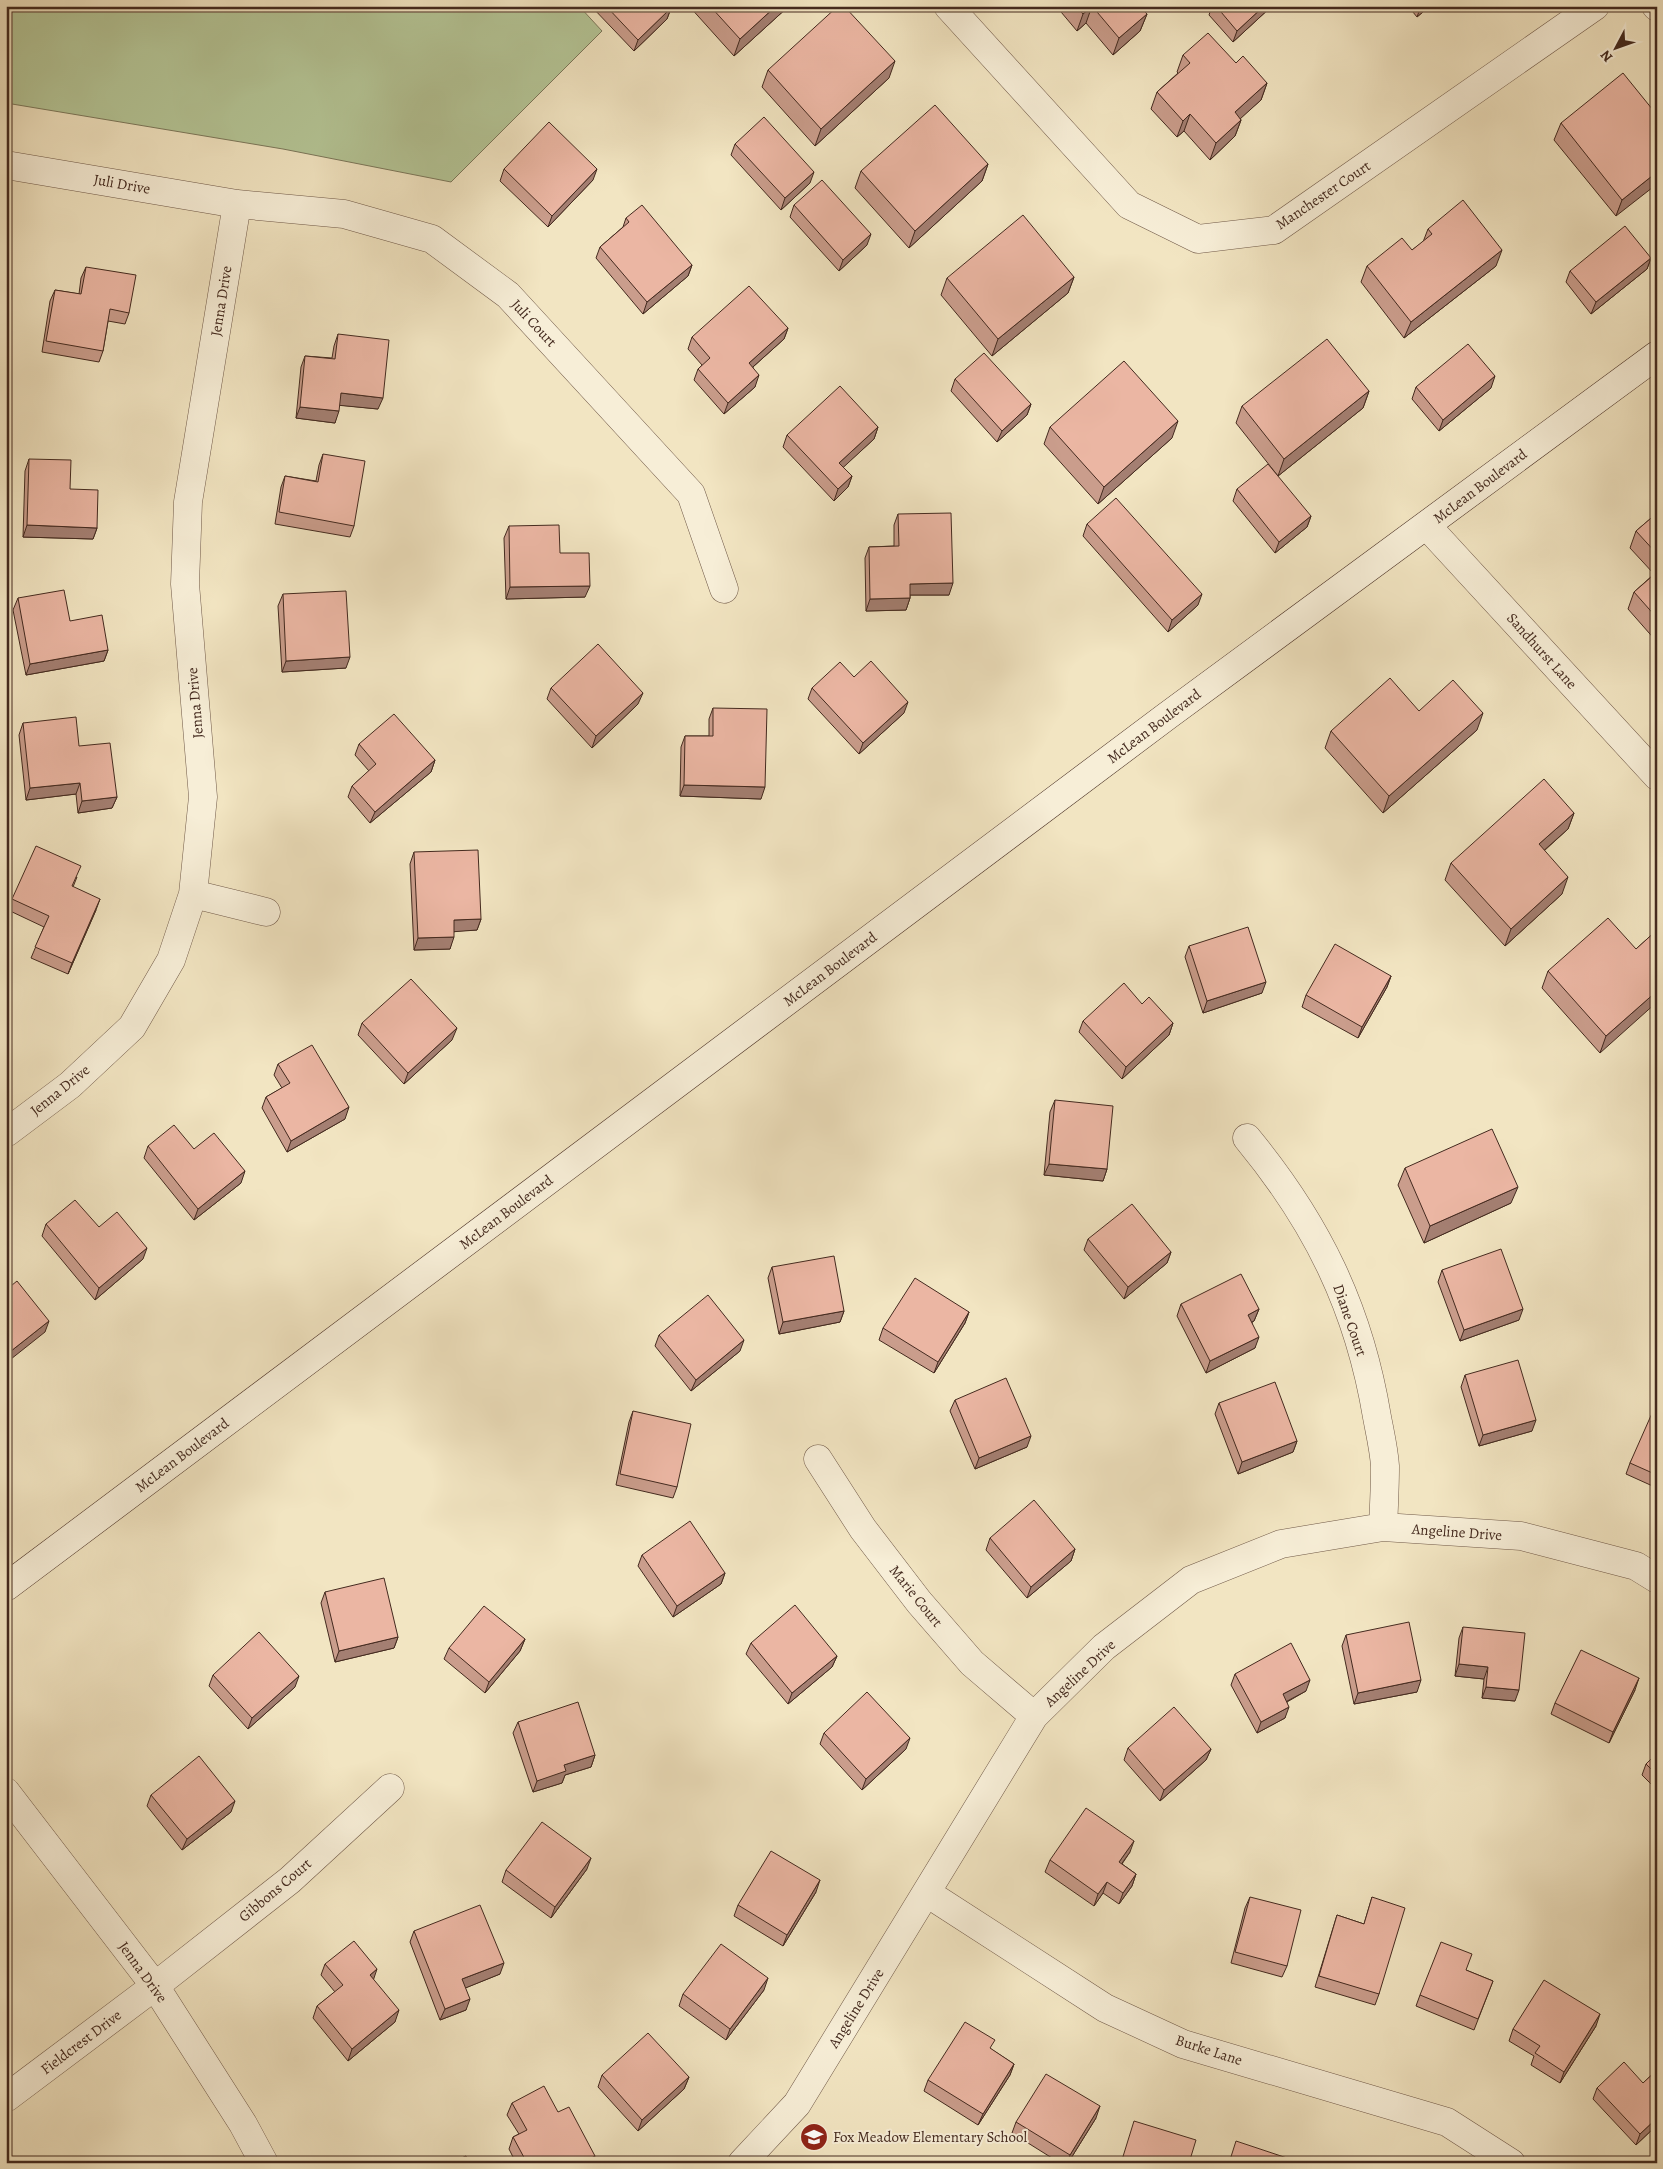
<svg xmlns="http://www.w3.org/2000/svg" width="1663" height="2169" font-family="Alegreya,serif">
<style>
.green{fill:#b5c697;stroke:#7c785b}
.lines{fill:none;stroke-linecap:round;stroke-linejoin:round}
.minor-casing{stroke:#705948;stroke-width:29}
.secondary-casing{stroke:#442a1f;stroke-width:29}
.minor{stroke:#f7eed7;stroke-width:28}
.secondary{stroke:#f7eed7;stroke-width:28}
.wall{fill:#ca9d8c;stroke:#442a1f}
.shaded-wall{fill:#a47f72;stroke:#442a1f}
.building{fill:#ebb6a3;stroke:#442a1f}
.labels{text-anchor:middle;stroke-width:4;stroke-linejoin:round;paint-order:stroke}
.street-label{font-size:15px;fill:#442a1f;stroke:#f7eed7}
.poi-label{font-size:15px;fill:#442a1f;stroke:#f7eed7;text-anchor:start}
</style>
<rect width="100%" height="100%" fill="#f2e5c2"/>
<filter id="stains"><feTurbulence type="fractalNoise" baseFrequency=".004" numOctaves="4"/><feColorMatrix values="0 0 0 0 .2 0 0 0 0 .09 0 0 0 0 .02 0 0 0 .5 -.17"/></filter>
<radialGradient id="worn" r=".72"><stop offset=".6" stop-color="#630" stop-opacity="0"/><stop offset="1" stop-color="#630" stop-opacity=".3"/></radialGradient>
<path class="green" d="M6,6H579L602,31L451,182L283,149L6,103Z"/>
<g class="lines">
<g class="minor-casing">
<path id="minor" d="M948,6L1129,205L1198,239L1274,230L1595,6
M1656,6L1657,7
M6,165L237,204L344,214L432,239L508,295L691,494L724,589
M1427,526L1657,776
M193,894L266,912
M6,1133L70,1085L132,1027L171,960L193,894L203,797L185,584L188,502L237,204
M1247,1138C1317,1223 1359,1308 1377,1417C1380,1433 1384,1450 1385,1466C1385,1486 1384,1507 1383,1527
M818,1459L863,1529L919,1602L972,1663L1034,1716
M6,1792L155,1986L243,2124L264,2163
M927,1893L1105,2008L1183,2044L1447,2122L1511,2163
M6,2098L155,1986L290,1880L390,1788
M742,2163L797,2104L1034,1716L1104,1647L1191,1580L1281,1544L1383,1527L1521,1536L1636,1566L1657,1579"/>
</g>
<g class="secondary-casing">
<path id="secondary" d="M6,1587L1167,716L1657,355"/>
</g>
<use href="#minor" class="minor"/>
<use href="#secondary" class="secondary"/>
</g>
<path class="wall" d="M591,6H670L671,8L667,19L634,51Z
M689,6H789L734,56Z
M1056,6H1152L1145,12L1147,14L1140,31L1113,55L1086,23L1077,31Z
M1212,6H1272L1233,42L1209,15Z
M1408,6H1430L1417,17Z
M1183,55L1236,63L1267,83L1261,100L1240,118L1241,120L1235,136L1210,160L1184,131L1177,137L1151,109L1157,92L1178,73L1177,72Z
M768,70L889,78L815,146L762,87Z
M1657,115L1616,216L1554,140L1561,123Z
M735,144L810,183L781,210L731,155Z
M988,164L982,181L909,248L855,188L861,171Z
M504,169L593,180L548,227L500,181Z
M794,205L867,245L839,271L790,217Z
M626,218L692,265L688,276L643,314L596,258L600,247L623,227Z
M1428,229L1496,266L1404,338L1361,282L1367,266L1412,250L1423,242Z
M1651,258L1647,269L1591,314L1566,282L1570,271Z
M86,267L129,313L125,324L108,321L103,351L99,362L42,352L50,301L55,290L79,294L81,278Z
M1074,277L1068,293L992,356L941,295L947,278Z
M788,328L784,339L753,367L755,387L724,414L694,380L698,369L702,365L688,349L692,337Z
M338,334L378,409L339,405L335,423L296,418L301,367L305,356L332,358L334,346Z
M955,379L1031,404L1027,415L997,442L951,391Z
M1416,387L1491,388L1439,431L1412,399Z
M1369,391L1363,408L1278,476L1236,423L1242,406Z
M878,427L874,439L843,467L852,476L848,487L834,501L783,447L787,435Z
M1050,427L1172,438L1098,504L1044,444Z
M323,454L354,526L350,537L275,524L281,487L285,476L316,481L319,465Z
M29,459L70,489L97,528L93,539L23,537L25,471Z
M1237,489L1311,516L1307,527L1275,553L1233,501Z
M1657,513V642L1628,609L1634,592L1654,574L1630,548L1636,531Z
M898,514L949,595H910V598L906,610L866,611L865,558L869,547L894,546V525Z
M1087,524L1198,605L1168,632L1083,536Z
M509,526L560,553L585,597L506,599L504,538Z
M283,594L346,668L282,672L278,606Z
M18,598L70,621L108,650L104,661L26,675L13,610Z
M551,688L638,704L592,748L547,699Z
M812,688L904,713L859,754L808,699Z
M713,708L761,799L680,796L681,747L685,736H709V719Z
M1419,711L1477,730L1383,813L1325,748L1331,731Z
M23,723L79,746L117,797L112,808L78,813L76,794L26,800L19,735Z
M359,744L435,760L431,772L370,823L348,797L352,786L369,771L355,755Z
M1574,813L1568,829L1544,851L1562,894L1505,946L1445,880L1451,863Z
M414,852L481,919L477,930L454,931L450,949L414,950L410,864Z
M77,877L73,887L96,910L68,974L31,958L44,927L8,910L12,899Z
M1657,930L1600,1053L1542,988L1548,971L1636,949Z
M1189,946L1262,993L1203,1013L1185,957Z
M1391,976L1387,987L1358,1038L1302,1007L1306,995Z
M1142,1004L1173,1023L1169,1035L1122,1079L1079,1032L1083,1021Z
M362,1023L452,1040L404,1084L358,1035Z
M278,1064L345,1119L287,1152L262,1108L266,1097L282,1088L274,1075Z
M1055,1100L1107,1169L1103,1181L1044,1175L1050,1112Z
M148,1146L194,1149L241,1183L194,1220L144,1158Z
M1405,1168L1511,1203L1424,1243L1398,1185Z
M46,1224L99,1227L143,1259L95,1300L42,1236Z
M1088,1239L1171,1252L1167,1263L1124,1299L1084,1250Z
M772,1267L844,1311L840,1322L779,1334L768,1278Z
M1442,1270L1519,1320L1460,1341L1438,1282Z
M1181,1304L1259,1309L1254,1321L1252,1322L1255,1348L1206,1373L1177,1316Z
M969,1312L965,1323L934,1373L879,1340L883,1328Z
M659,1335L740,1351L691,1391L655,1346Z
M1465,1375L1532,1431L1479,1446L1461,1387Z
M955,1400L1027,1447L975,1469L950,1411Z
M1219,1403L1297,1441L1293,1452L1238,1474L1215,1414Z
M633,1411L677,1487L673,1498L616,1485L629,1422Z
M1657,1413V1488L1626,1474L1630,1463Z
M990,1538L1075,1549L1071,1561L1027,1598L986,1550Z
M642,1555L725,1573L721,1584L673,1617L638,1566Z
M325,1592L398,1637L394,1648L335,1662L321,1603Z
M1463,1627L1515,1701L1482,1698L1484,1679L1455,1676L1459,1638Z
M1346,1635L1417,1692L1354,1704L1342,1646Z
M525,1639L520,1651L485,1693L444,1659L449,1648Z
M751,1643L837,1656L832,1667L788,1704L746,1654Z
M1235,1674L1306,1691L1287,1702L1285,1718L1257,1733L1231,1685Z
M213,1675L295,1687L248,1729L209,1686Z
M1635,1690L1609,1743L1551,1714L1555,1703Z
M518,1722L595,1755L591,1767L565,1775L562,1783L533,1792L513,1733Z
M824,1733L906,1749L862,1790L820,1744Z
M1657,1735V1752L1652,1748Z
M1128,1748L1211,1749L1206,1760L1160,1801L1124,1760Z
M1657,1753V1790L1642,1775L1646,1764Z
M151,1795L231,1812L182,1850L147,1806Z
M1130,1852L1122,1864L1136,1874L1132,1886L1119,1904L1103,1893L1094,1906L1045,1872L1050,1860Z
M587,1869L551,1918L502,1882L506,1870Z
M816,1892L783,1946L734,1916L738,1905Z
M1250,1897L1287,1966L1282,1977L1231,1963L1245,1908Z
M1372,1897L1379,1994L1375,2005L1315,1987L1337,1915L1364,1924Z
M414,1931L500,1974L465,1988L466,2010L440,2020L410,1942Z
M325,1964L373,1979L395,2022L348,2061L313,2018L317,2006L335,1992L321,1975Z
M1466,1970L1493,1981L1474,2030L1416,2006L1420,1995Z
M764,1990L726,2040L679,2006L683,1994Z
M1596,2026L1560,2083L1531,2065L1534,2056L1509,2041L1513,2029Z
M991,2049L1014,2064L1010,2075L978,2125L924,2091L928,2080Z
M1657,2070V2125L1636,2145L1593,2099L1597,2088L1643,2083Z
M602,2075L689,2077L684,2089L638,2131L598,2087Z
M512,2103L558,2112L593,2163H516L509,2149L513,2137L519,2134L507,2115Z
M1096,2118L1068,2163H1060L1012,2133L1016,2122Z"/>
<path class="shaded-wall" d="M776,6H789L734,56L740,39Z
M1092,6L1086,23L1077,31L1083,14Z
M1139,6H1152L1133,22Z
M1264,6H1272L1233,42L1237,31Z
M1421,6H1430L1417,17Z
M671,8L667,19L634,51L638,40Z
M1147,14L1140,31L1113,55L1119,38Z
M895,61L889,78L815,146L821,129Z
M1267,83L1261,100L1229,129L1235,112Z
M1190,114L1184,131L1177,137L1183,121Z
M1241,120L1235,136L1210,160L1216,143Z
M988,164L982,181L909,248L915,231Z
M597,169L593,180L548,227L552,216Z
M814,172L810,183L781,210L785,198Z
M1657,172V184L1616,216L1622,200Z
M871,234L867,245L839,271L843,260Z
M1502,250L1496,266L1404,338L1411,322Z
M1651,258L1647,269L1591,314L1596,302Z
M692,265L688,276L643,314L647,302Z
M1074,277L1068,293L992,356L998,339Z
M788,328L784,339L745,374L749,363Z
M759,375L755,387L724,414L728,403Z
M1495,376L1491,388L1439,431L1443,420Z
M1369,391L1363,408L1278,476L1284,459Z
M341,393L383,398L378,409L336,405Z
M1031,404L1027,415L997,442L1002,431Z
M300,407L339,411L335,423L296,418Z
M1178,421L1172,438L1098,504L1104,487Z
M878,427L874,439L835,475L839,463Z
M852,476L848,487L834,501L838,489Z
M1311,516L1307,527L1275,553L1279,542Z
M27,525L97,528L93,539L23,537Z
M953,583L949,595H906L910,584Z
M590,586L585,597L506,599L510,587Z
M1202,594L1198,605L1168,632L1172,620Z
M910,598L906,610L866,611L870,599Z
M108,650L104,661L26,675L30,664Z
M350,657L346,668L282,672L286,661Z
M643,693L638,704L592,748L596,736Z
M908,702L904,713L859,754L863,743Z
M1483,713L1477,730L1383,813L1389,796Z
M435,760L431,772L370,823L375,812Z
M80,783L76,794L26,800L30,788Z
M684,785L765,787L761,799L680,796Z
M117,797L112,808L78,813L82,801Z
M1574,813L1568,829L1532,861L1539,844Z
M1568,877L1562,894L1505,946L1511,929Z
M100,899L96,910L68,974L72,963Z
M481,919L477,930L450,932L454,920Z
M454,937L450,949L414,950L418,938Z
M1391,976L1387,987L1358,1038L1362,1027Z
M1266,982L1262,993L1203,1013L1207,1001Z
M1657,991V1002L1600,1053L1606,1036Z
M1173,1023L1169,1035L1122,1079L1126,1067Z
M457,1028L452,1040L404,1084L408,1073Z
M349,1107L345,1119L287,1152L291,1141Z
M1049,1164L1107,1169L1103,1181L1044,1175Z
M245,1171L241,1183L194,1220L198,1209Z
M1518,1187L1511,1203L1424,1243L1430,1226Z
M147,1248L143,1259L95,1300L99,1288Z
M1171,1252L1167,1263L1124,1299L1128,1287Z
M1259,1309L1254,1321L1244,1326L1248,1315Z
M1523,1309L1519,1320L1460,1341L1464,1330Z
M844,1311L840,1322L779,1334L783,1322Z
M969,1312L965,1323L934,1373L938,1362Z
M49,1321L45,1332L6,1363V1355Z
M1259,1337L1255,1348L1206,1373L1210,1361Z
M744,1340L740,1351L691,1391L696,1380Z
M1536,1420L1532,1431L1479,1446L1483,1435Z
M1031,1436L1027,1447L975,1469L979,1458Z
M1297,1441L1293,1452L1238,1474L1242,1462Z
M1075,1549L1071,1561L1027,1598L1031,1587Z
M725,1573L721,1584L673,1617L677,1606Z
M398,1637L394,1648L335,1662L339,1651Z
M525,1639L520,1651L485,1693L489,1682Z
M837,1656L832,1667L788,1704L792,1693Z
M1459,1664L1488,1667L1484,1679L1455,1676Z
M299,1676L295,1687L248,1729L252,1718Z
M1639,1678L1635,1690L1609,1743L1613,1732Z
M1310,1680L1306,1691L1278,1706L1283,1694Z
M1421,1680L1417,1692L1354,1704L1358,1693Z
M1486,1687L1519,1690L1515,1701L1482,1698Z
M1289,1707L1285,1718L1257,1733L1261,1722Z
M910,1738L906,1749L862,1790L866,1779Z
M1211,1749L1206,1760L1160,1801L1164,1790Z
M595,1755L591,1767L565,1775L562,1783L533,1792L537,1781L564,1765Z
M235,1801L231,1812L182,1850L187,1839Z
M1134,1841L1130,1852L1115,1873L1119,1862Z
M591,1858L587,1869L551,1918L555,1907Z
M1136,1874L1132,1886L1119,1904L1123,1893Z
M820,1880L816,1892L783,1946L787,1935Z
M1107,1882L1103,1893L1094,1906L1098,1894Z
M504,1963L500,1974L458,1991L462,1979Z
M377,1969L373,1981L370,1975Z
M768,1978L764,1990L726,2040L730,2029Z
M470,1999L466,2010L440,2020L445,2009Z
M399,2010L395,2022L348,2061L352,2049Z
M1600,2014L1596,2026L1560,2083L1564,2072Z
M1014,2064L1010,2075L978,2125L983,2114Z
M689,2077L684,2089L638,2131L642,2120Z
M1100,2106L1096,2118L1068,2163H1067L1070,2155Z
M1657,2118V2125L1636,2145L1640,2134Z
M595,2156L593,2163H582Z"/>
<path class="building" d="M606,6H670L671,8L638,40Z
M710,6H776L740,39Z
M838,6H844L895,61L821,129L768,70Z
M1076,6H1092L1083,14Z
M1092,6H1140L1147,14L1119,38Z
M1216,6H1264L1237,31Z
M1208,33L1236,63L1243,56L1267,83L1235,112L1241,120L1216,143L1190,114L1183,121L1157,92L1190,63L1183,55Z
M1623,73L1657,115V172L1622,200L1561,123Z
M935,105L988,164L915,231L861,171Z
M764,117L814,172L785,198L735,144Z
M549,122L597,169L552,216L504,169Z
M822,180L871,234L843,260L794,205Z
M1463,200L1502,250L1411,322L1367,266L1402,238L1412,250L1432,234L1428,229Z
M642,205L692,265L647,302L600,247L629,222L626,218Z
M1023,215L1074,277L998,339L947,278Z
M1625,226L1651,258L1596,302L1570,271Z
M86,267L136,275L129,313L110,309L103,351L46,341L55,290L81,294Z
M749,286L788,328L749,363L759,375L728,403L698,369L710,358L692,337Z
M338,334L389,340L383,398L341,393L339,411L300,407L305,356L335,359Z
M1327,339L1369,391L1284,459L1242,406Z
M1468,344L1495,376L1443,420L1416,387Z
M984,353L1031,404L1002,431L955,379Z
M1124,361L1178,421L1104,487L1050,427Z
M840,386L878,427L839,463L852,476L838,489L787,435Z
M323,454L365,461L354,526L279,512L285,476L318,482Z
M29,459L71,460L70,489L98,490L97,528L27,525Z
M1268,464L1311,516L1279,542L1237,489Z
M1116,498L1202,594L1172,620L1087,524Z
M951,513L953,583L910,584V598L870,599L869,547L899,546L898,514Z
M1657,513V554L1636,531Z
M559,525L560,553H589L590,586L510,587L509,526Z
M1657,572V618L1634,592Z
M64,590L70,621L102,615L108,650L30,664L18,598Z
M346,591L350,657L286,661L283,594Z
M598,644L643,693L596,736L551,688Z
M871,661L908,702L863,743L812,688L840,662L854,677Z
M1390,678L1419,711L1453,680L1483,713L1389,796L1331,731Z
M713,708L767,709L765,787L684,785L685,736H713Z
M394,714L435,760L375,812L352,786L376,764L359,744Z
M76,717L79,746L110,743L117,797L82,801L80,783L30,788L23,723Z
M1544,779L1574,813L1539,844L1568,877L1511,929L1451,863Z
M36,846L81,866L72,886L100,899L72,963L35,947L49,916L12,899Z
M478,850L481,919L454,920V937L418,938L414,852Z
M1608,918L1636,949L1657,930V991L1606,1036L1548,971Z
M1248,927L1266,982L1207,1001L1189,946Z
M1335,944L1391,976L1362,1027L1306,995Z
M411,979L457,1028L408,1073L362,1023Z
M1124,983L1142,1004L1149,997L1173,1023L1126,1067L1083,1021Z
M312,1045L349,1107L291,1141L266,1097L290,1083L278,1064Z
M1055,1100L1113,1106L1107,1169L1049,1164Z
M174,1125L194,1149L214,1133L245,1171L198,1209L148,1146Z
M1492,1129L1518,1187L1430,1226L1405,1168Z
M75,1200L99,1227L117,1212L147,1248L99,1288L46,1224Z
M1132,1204L1171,1252L1128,1287L1088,1239Z
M1501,1249L1523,1309L1464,1330L1442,1270Z
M834,1256L844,1311L783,1322L772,1267Z
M1241,1274L1259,1309L1248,1315L1259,1337L1210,1361L1181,1304Z
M915,1278L969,1312L938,1362L883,1328Z
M17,1281L49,1321L6,1355V1290Z
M708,1295L744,1340L696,1380L659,1335Z
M1518,1360L1536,1420L1483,1435L1465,1375Z
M1006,1378L1031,1436L979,1458L955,1400Z
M1275,1382L1297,1441L1242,1462L1219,1403Z
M633,1411L691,1424L677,1487L620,1474Z
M1653,1411L1657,1413V1475L1630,1463Z
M1034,1500L1075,1549L1031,1587L990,1538Z
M690,1521L725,1573L677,1606L642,1555Z
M384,1578L398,1637L339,1651L325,1592Z
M795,1605L837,1656L792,1693L751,1643Z
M484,1606L525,1639L489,1682L449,1648Z
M1409,1622L1421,1680L1358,1693L1346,1635Z
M1463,1627L1525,1633L1519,1690L1486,1687L1488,1667L1459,1664Z
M259,1632L299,1676L252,1718L213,1675Z
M1291,1643L1310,1680L1283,1694L1289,1707L1261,1722L1235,1674Z
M1581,1650L1639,1678L1613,1732L1555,1703Z
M867,1692L910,1738L866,1779L824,1733Z
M578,1702L595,1755L564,1765L566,1771L537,1781L518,1722Z
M1174,1707L1211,1749L1164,1790L1128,1748Z
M1657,1753V1775L1646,1764Z
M199,1756L235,1801L187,1839L151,1795Z
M1086,1808L1134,1841L1119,1862L1136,1874L1123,1893L1107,1882L1098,1894L1050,1860Z
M542,1822L591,1858L555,1907L506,1870Z
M771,1851L820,1880L787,1935L738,1905Z
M1250,1897L1301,1910L1287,1966L1235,1952Z
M1372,1897L1405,1908L1379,1994L1319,1976L1337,1915L1364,1924Z
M480,1905L504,1963L462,1979L470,1999L445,2009L414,1931Z
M354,1941L377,1969L370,1975L399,2010L352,2049L317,2006L343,1985L325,1964Z
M1441,1942L1472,1954L1466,1970L1493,1981L1478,2019L1420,1995Z
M721,1944L768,1978L730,2029L683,1994Z
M1544,1980L1600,2014L1564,2072L1535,2053L1540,2046L1513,2029Z
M965,2022L995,2040L990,2048L1014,2064L983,2114L928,2080Z
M648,2033L689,2077L642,2120L602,2075Z
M1624,2062L1643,2083L1657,2070V2118L1640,2134L1597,2088Z
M1046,2074L1100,2106L1070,2155L1016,2122Z
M544,2086L558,2112L569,2107L595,2156L582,2163H527L513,2137L527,2130L512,2103Z
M1134,2121L1196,2140L1189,2163H1121Z
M1236,2141L1296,2161L1295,2163H1229Z
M466,2156L469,2163H450Z"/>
<defs>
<g id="school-disc" transform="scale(1.4375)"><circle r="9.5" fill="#8f2418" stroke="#f7eed7"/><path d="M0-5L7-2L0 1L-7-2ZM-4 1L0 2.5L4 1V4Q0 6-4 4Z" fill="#fff"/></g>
</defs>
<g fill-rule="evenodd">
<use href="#school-disc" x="814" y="2137"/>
</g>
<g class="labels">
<g class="street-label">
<text transform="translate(122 184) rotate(10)" y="5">Juli Drive</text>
<text transform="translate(1323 195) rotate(-34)" y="5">Manchester Court</text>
<text transform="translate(221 301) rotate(-81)" y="5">Jenna Drive</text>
<text transform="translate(534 323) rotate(47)" y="5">Juli Court</text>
<text transform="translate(1480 486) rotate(-37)" y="5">McLean Boulevard</text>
<text transform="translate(1542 651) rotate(48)" y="5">Sandhurst Lane</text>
<text transform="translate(195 703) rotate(-95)" y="5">Jenna Drive</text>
<text transform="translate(1154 726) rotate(-37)" y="5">McLean Boulevard</text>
<text transform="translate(830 969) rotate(-37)" y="5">McLean Boulevard</text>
<text transform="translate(60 1090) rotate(-39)" y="5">Jenna Drive</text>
<text transform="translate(506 1212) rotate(-37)" y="5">McLean Boulevard</text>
<text transform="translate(1350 1320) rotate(71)" y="5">Diane Court</text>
<text transform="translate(182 1455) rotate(-37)" y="5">McLean Boulevard</text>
<text transform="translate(1457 1532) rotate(4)" y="5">Angeline Drive</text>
<text transform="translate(916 1596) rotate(51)" y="5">Marie Court</text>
<text transform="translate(1080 1673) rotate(-43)" y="5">Angeline Drive</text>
<text transform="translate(275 1890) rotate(-40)" y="5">Gibbons Court</text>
<text transform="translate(143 1972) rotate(54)" y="5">Jenna Drive</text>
<text transform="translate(856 2008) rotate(-58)" y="5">Angeline Drive</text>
<text transform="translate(81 2042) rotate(-37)" y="5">Fieldcrest Drive</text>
<text transform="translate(1209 2050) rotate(18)" y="5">Burke Lane</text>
</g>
<g class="poi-label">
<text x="833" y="2142">Fox Meadow Elementary School</text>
</g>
</g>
<rect width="1663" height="2169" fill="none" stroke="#f2e5c2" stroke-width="25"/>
<rect x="8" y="8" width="1648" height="2154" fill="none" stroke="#442a1f" stroke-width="2.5"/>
<rect x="12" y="12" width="1638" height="2144" fill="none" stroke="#442a1f"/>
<g transform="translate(1616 48) rotate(229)" stroke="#f7eed7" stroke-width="4" paint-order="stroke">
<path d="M0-4L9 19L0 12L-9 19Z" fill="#442a1f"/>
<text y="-8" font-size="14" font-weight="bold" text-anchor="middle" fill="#442a1f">N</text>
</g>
<rect width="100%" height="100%" filter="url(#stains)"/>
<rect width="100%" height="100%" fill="url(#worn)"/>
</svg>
